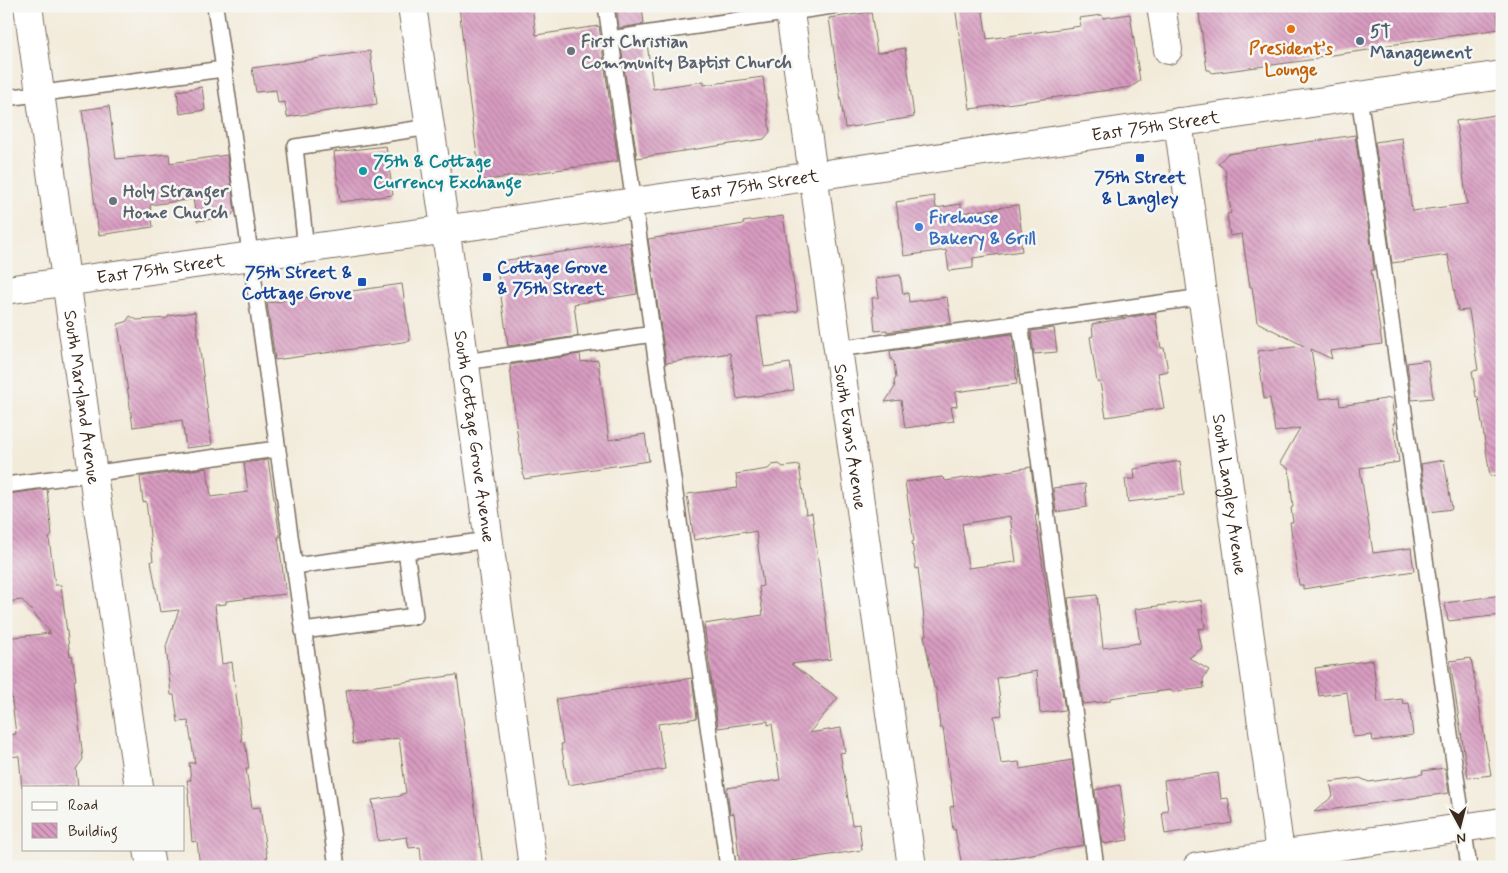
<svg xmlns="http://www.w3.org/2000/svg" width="1508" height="873" font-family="Mynerve,sans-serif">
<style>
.building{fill:url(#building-back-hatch);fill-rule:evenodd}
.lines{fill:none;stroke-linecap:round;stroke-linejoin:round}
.service-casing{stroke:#7b6e60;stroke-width:18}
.minor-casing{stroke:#7b6e60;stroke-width:30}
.tertiary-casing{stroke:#7b6e60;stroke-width:30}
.secondary-casing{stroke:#7b6e60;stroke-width:30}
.service{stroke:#fff;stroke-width:15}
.minor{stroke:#fff;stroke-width:28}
.tertiary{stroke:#fff;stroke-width:28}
.secondary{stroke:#fff;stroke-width:28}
.food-dot{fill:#e8710a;stroke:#f6f6f2;stroke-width:2}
.service-dot{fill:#5c6f8a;stroke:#f6f6f2;stroke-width:2}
.worship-dot{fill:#6b7280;stroke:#f6f6f2;stroke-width:2}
.transit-dot{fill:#1a4fb4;stroke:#f6f6f2;stroke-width:2}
.culture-dot{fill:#0f9aa8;stroke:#f6f6f2;stroke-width:2}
.shop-dot{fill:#3f7fe0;stroke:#f6f6f2;stroke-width:2}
.labels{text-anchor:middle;stroke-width:5;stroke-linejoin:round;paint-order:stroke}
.service-label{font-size:18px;font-weight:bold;fill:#4e5e75;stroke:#f6f6f2;text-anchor:start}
.worship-label{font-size:18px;font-weight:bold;fill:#5b616d;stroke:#f6f6f2;text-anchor:start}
.food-label{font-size:18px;font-weight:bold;fill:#c56008;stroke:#f6f6f2}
.street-label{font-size:18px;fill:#3b2a1e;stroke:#f6f6f2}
.culture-label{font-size:18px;font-weight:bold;fill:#0d838f;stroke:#f6f6f2;text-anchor:start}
.transit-label{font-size:18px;font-weight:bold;fill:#164399;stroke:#f6f6f2}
.shop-label{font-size:18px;font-weight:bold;fill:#366cbe;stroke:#f6f6f2;text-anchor:start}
</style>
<defs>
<pattern id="building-back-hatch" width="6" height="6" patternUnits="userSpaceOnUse" patternTransform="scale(1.25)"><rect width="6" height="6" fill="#d89cc1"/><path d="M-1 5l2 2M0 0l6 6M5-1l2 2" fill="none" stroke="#b07f9c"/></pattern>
</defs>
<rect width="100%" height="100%" fill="#f6f6f2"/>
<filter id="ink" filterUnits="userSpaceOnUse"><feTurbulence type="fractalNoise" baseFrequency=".02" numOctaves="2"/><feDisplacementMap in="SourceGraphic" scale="10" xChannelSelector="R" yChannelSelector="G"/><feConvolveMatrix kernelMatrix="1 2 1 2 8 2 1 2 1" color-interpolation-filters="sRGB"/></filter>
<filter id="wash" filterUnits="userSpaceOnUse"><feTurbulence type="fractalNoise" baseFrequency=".0096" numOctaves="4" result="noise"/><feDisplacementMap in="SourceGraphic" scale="20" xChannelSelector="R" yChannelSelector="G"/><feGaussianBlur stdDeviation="1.12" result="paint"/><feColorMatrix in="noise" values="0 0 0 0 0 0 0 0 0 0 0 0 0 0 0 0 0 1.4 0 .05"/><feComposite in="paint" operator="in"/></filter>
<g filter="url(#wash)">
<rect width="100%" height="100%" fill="#f3ebda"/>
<g id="blocks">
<path class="building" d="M459,6H532L536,35L599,26L618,161L481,181L469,98Z
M616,6H642L644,24L619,28Z
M955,6H982L987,39L1081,26L1079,18L1102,15L1103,18L1130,14L1140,81L1131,87L970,109Z
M1198,6H1496L1499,29L1376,47V49L1317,57V59L1212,73L1210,70H1207Z
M871,12L877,53L905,48L914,117L845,128L829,18Z
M647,43L653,89L704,81V85L763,77L770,132L764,139L637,158L621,47Z
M370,51L377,104L287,117L285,102L278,103L276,90L256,92L252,68Z
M202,87L205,110L180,114L177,91Z
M109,106L116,159L169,154L170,163L227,155L235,211L231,216L197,221L193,199L150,205L153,227L99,235L82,110Z
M1502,114V475L1490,476L1478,397H1476L1472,371L1478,370L1469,310L1458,311L1448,255L1392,263L1375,142L1402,138L1412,211L1467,204L1456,121Z
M1355,135L1374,266V270H1371L1382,344L1330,351L1332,359L1311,349L1319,399L1339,397L1340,406L1391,398L1395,423H1393L1399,462L1360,468L1373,553L1411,548L1414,571L1303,589V585H1299L1290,522H1293L1291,508L1293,507L1289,469L1280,463L1300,428L1275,432L1270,398L1264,399L1258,351L1304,346L1257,322L1252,287H1250L1242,234L1230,236L1227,214L1231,213L1225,169L1218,164L1227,154Z
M386,146L393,195L340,202L334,152Z
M934,196L936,208L961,204V213L1018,205L1022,236H1020L1022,251L973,258V268L949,271L946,250L904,256L896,202Z
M783,216L798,311L757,317L764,367L790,363L794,390L737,399L730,353L666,363L648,239L744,224L743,222Z
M630,242L637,294L574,304L578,336L508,346L497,268L501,261Z
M900,275L903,294L908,293L909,302L947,297L951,323L887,332V330L875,331L872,298L879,297L876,279Z
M402,284L410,341L275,360L267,303Z
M195,312L212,445L186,448L182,420L133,427L118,324L126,322L130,316L137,320L168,318V316Z
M1155,313L1161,348H1164L1168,371L1158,373L1164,408L1106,417L1100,382H1097L1090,337L1093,336L1092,324Z
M1054,328L1057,352L1034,354L1031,331Z
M1012,334L1017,384L955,392L957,406L951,407L954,421L905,428L901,400L885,402L895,387L894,381L896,378L894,362L891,359L890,351Z
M580,354L581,362L598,360L609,440L645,434L649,461L524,479L516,425L510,365Z
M1428,360L1433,398L1412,400L1407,363Z
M268,460L280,537H278L286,594L226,601V604L215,605L222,664L232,662L242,742H245L249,769H246L252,808L260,807L268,867H200L197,841L192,842L188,793H189L187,780H191L189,763H195L188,721L178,722L174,695H171L166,646L179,610L160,612L151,561H153L146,501L143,502L140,477L207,468L211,497L248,492L244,463Z
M1444,460L1452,509L1428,512L1421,464Z
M1180,461L1184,495L1128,502L1125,479H1135L1134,469Z
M779,464L783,467L799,465L806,514L812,513L831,659L791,664L838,698L809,733L841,728L845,752L840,753L845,780L852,825L859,824L862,850L765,865V867H740L734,813L730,814L727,788L780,780L772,724L768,725V721L718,728L704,624L763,615L759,587L763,586L756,531L746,533V531L694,540L687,494L738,488L736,474L768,469L772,465Z
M1031,467L1037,514L1035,515L1065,710L1040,713L1037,671L997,678L1002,715L994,716L1001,764L1019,762L1020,769L1072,760L1084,845L962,866L955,829L953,830L950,807L954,806L943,728H940L936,688H934L924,635H926L918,568L916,569L912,542L914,541L905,482L942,477L946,481ZM1010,516L1016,562L968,568L962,524Z
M1085,484L1087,507L1056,512L1053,488Z
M47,489L52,535L49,538L55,585H61L70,656L72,655L76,680H74L83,759L76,769L78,787H22L19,756L8,757L6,746V736L16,734L6,653V638L51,633L22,600L6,602V494Z
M1097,595L1103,648L1140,643L1135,609L1201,600L1205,628L1198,629L1202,648L1189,658L1209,670L1203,679L1204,688L1173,692L1170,690L1110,698V701L1083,704L1068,598Z
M1502,595V615L1448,621L1445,603Z
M1471,658L1491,775L1468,778L1450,661Z
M1373,660L1378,702L1402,699L1403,704L1409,703L1413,735L1373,741L1372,735L1353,737L1347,692L1319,696L1315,668Z
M457,675L483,867H422L420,847L409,848L407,837L378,841L372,800L401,796V794L406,793L399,738L353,744L346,690Z
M692,678L697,718L658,724L665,769L568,785L561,744H563L556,699Z
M1445,768L1449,793L1314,812L1333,796L1330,782L1360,778L1369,782L1423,774L1422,771Z
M1218,773L1221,799L1228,798L1232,823L1165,834L1162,812L1168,811L1164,780Z
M1120,785L1128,840L1104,844V842L1102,843L1095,790Z"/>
</g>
</g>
<g filter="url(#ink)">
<use href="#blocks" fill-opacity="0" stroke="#7b6e60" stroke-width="1"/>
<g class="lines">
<g class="service-casing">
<path id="service" d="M215,6L337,867
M606,6L728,867
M610,39L832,6
M1359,96L1469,867
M6,98L223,69
M306,249L295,147L430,127
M1020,323L1096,867
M838,349L1202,297
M465,362L653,334
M6,485L277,449
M294,566L489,540
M303,631L415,616L406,551"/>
</g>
<g class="minor-casing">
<g id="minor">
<path id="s1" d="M28,6L93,474L139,787"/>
<path id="s2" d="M789,6L912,867"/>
<path d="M1161,6L1168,50"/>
<path id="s3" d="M1178,122L1282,867"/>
<path d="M148,849L151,867"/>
<path d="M1197,867L1502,822"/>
</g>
</g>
<g class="tertiary-casing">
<g id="tertiary">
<path id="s4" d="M6,290L485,224L1502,75"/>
</g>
</g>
<g class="secondary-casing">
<g id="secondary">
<path id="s5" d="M412,6L461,335L533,867"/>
</g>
</g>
<use href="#service" class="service"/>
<use href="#minor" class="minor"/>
<use href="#tertiary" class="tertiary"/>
<use href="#secondary" class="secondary"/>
</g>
</g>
<circle class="food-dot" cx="1291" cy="29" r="5"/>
<circle class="service-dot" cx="1360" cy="41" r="5"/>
<g class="worship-dot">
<circle cx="571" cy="51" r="5"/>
<circle cx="113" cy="201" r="5"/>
</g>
<g class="transit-dot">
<rect x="1135" y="153" width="10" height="10" rx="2.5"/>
<rect x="482" y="272" width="10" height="10" rx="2.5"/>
<rect x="357" y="277" width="10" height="10" rx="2.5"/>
</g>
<circle class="culture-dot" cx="363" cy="171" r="5"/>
<circle class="shop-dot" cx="919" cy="227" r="5"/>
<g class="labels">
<g class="service-label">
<text x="1370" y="37">5T<tspan x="1370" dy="21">Management</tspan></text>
</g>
<g class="worship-label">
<text x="581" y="47">First Christian<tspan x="581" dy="21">Community Baptist Church</tspan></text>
<text x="123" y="197">Holy Stranger<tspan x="123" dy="21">Home Church</tspan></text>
</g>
<g class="food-label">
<text x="1291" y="54">President’s<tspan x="1291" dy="21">Lounge</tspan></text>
</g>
<g class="street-label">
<text dy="6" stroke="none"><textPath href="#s4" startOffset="1161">East 75th Street</textPath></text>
<text dy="6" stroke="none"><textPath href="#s4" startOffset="756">East 75th Street</textPath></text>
<text dy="6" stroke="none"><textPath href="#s4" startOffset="156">East 75th Street</textPath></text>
<text dy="6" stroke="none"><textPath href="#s1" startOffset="395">South Maryland Avenue</textPath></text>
<text dy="6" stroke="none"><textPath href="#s5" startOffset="435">South Cottage Grove Avenue</textPath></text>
<text dy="6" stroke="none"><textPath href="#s2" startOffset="435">South Evans Avenue</textPath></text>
<text dy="6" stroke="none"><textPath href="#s3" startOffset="376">South Langley Avenue</textPath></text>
</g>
<g class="culture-label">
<text x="373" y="167">75th &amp; Cottage<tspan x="373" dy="21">Currency Exchange</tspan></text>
</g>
<g class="transit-label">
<text x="1140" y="183">75th Street<tspan x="1140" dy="21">&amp; Langley</tspan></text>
<text x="497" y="273" text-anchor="start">Cottage Grove<tspan x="497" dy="21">&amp; 75th Street</tspan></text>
<text x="352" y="278" text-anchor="end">75th Street &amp;<tspan x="352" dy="21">Cottage Grove</tspan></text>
</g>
<g class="shop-label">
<text x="929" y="223">Firehouse<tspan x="929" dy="21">Bakery &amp; Grill</tspan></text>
</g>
</g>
<rect width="1508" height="873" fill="none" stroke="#f6f6f2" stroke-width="25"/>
<rect x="22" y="786" width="162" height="65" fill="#f6f6f2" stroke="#aba49d"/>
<rect x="32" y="802" width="25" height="8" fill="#ffffff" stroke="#aba49d"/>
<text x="68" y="810" font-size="15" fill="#3b2a1e">Road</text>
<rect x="32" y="823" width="25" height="15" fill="url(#building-back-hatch)" stroke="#aba49d"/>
<text x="68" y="836" font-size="15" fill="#3b2a1e">Building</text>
<g transform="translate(1460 826) rotate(173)" stroke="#f6f6f2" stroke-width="4" paint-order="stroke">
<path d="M0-4L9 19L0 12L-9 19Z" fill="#3b2a1e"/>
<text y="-8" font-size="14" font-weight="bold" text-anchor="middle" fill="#3b2a1e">N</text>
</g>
</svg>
